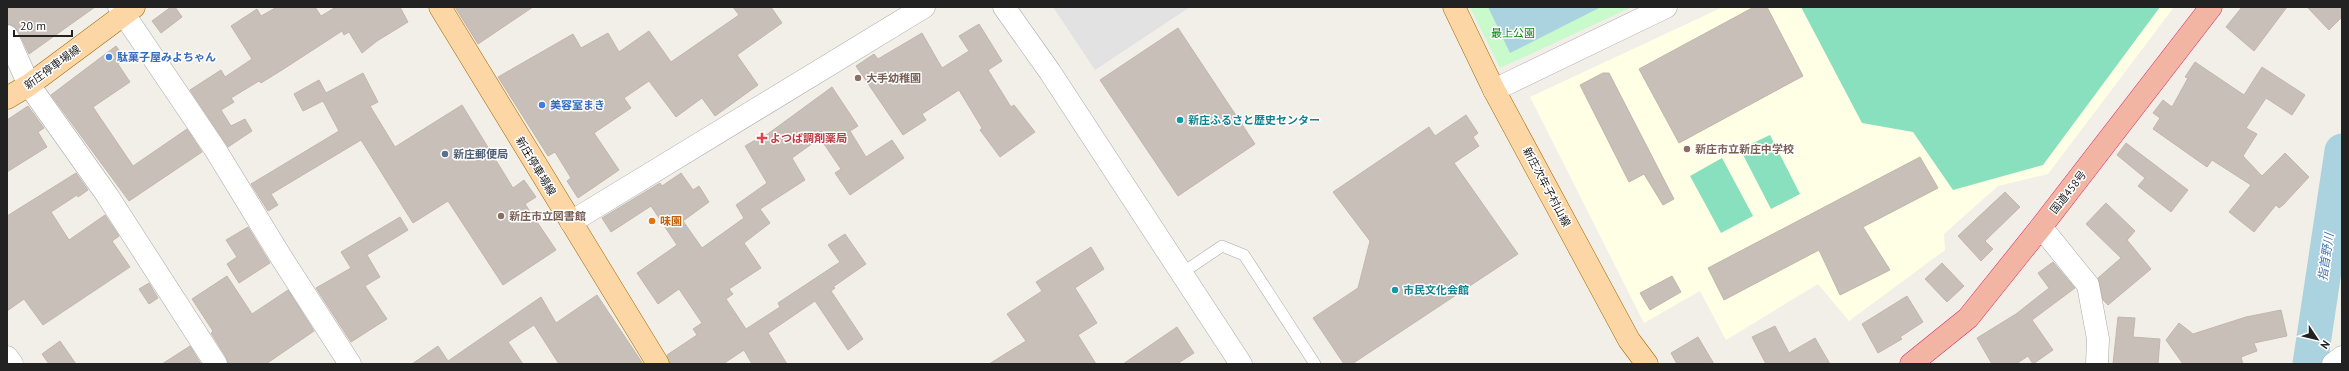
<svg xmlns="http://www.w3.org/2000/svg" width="2349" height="371" font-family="'PT Sans','Noto Sans JP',sans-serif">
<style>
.education{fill:#ffffe5}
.park{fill:#c8facc}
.pitch{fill:#88e0be}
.parking{fill:#e2e2e2}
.water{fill:#aad3df}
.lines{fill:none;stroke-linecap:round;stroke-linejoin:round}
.river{stroke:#aad3df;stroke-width:35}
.building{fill:#c7bfb8;stroke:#c4b6ab}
.service-casing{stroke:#a9a9a9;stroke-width:12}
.minor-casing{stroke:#a9a9a9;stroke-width:23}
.tertiary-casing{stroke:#a9a9a9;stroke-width:23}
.primary-casing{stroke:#a06b00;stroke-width:23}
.trunk-casing{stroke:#dc2a67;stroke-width:23}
.service{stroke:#fff;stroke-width:11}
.minor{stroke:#fff;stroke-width:22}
.tertiary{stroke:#fff;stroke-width:22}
.primary{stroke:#fcd6a4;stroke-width:22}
.trunk{stroke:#f2b4a3;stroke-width:22}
.shop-dot{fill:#3f7fe0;stroke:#fff;stroke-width:1.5}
.education-dot{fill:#8d6e63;stroke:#fff;stroke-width:1.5}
.culture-dot{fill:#0f9aa8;stroke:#fff;stroke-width:1.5}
.health-dot{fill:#e0444e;stroke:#fff;stroke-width:1.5}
.service-dot{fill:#5c6f8a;stroke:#fff;stroke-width:1.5}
.food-dot{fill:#e8710a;stroke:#fff;stroke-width:1.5}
.labels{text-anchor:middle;stroke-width:3;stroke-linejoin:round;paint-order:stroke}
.park-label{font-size:11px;fill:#0c8416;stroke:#fff}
.shop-label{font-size:11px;font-weight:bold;fill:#366cbe;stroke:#fff;text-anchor:start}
.street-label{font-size:11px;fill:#222;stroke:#fff}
.education-label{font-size:11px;font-weight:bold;fill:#785e54;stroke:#fff;text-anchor:start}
.culture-label{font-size:11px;font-weight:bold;fill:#0d838f;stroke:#fff;text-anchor:start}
.health-label{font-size:11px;font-weight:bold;fill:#be3a42;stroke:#fff;text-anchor:start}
.service-label{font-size:11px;font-weight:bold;fill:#4e5e75;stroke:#fff;text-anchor:start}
.food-label{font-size:11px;font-weight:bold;fill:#c56008;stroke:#fff;text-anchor:start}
.water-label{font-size:12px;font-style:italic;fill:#4a7aab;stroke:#fff}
</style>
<rect width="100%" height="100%" fill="#f2efe9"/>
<path class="education" d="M1723,7H2174L2048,174L1998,186L1944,234L1945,250L1849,321L1818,284L1726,340L1700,291L1644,323L1530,97Z"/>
<path class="park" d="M1470,7H1632L1500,68Z"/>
<path class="pitch" d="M1801,7H2160L2043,165L1953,190L1913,132L1862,123Z
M1770,135L1800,194L1771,209L1740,149Z
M1722,158L1753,216L1721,233L1690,176Z"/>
<path class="parking" d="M1053,7H1190L1095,70Z"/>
<path class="water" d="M1488,7H1601L1510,53Z"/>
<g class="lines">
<path class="river" d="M2310,364L2342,151"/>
</g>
<path class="building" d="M7,7H95L29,54L18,31L14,26L7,24Z
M171,7H175L182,17L161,33L152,21Z
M277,7H315L321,16L336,7H400L408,22L377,41L362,53L349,32L344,35L342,31L282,70L261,83L259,81L231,98L234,102L221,110L231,126L245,119L252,131L228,147L190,90L221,70L225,77L252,59L231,26L257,9L261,16Z
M455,7H533L478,44Z
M733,7H771L782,23L737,55L758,85L715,116L702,98L676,117L649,81L624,98L631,108L594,133L619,170L578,198L567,181L571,178L555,152L548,156L498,77L573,34L581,48L608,33L619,52L649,31L671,62L739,15Z
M1754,7H1767L1803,76L1679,143L1639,69Z
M2242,7H2287L2254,51L2226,27Z
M2307,7H2342V17L2329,30Z
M979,24L1002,61L988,70L1011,107L1014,105L1035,132L1000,157L980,130L982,128L959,90L922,114L926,120L903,135L856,66L874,54L878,59L922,33L942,68L969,51L959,36Z
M1178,28L1255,144L1178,196L1100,80Z
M116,46L125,59L118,64L130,82L93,107L133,166L187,129L202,152L129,201L51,95Z
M2195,62L2244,95L2262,67L2305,95L2292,115L2266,98L2246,128L2257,134L2243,156L2262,176L2285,153L2309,177L2283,205L2279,208L2276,205L2254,232L2229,212L2251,185L2212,160L2207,167L2153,129L2160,118L2153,113L2163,100L2172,107L2188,78L2185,77Z
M363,73L378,102L370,106L395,147L462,105L513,188L524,180L536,197L525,204L556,250L503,285L448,201L413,223L361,140L271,194L278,205L268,211L251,184L339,131L323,101L303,111L294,94L319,80L326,93Z
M1603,73H1609L1674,199L1663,205L1644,174L1629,182L1580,85Z
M832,87L858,126L850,131L866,157L892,140L904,158L850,195L835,173L841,169L820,138L792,158L805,180L760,209L770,223L744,243L761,268L729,289L733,294L726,299L746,329L780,307L778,303L840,262L828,245L845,234L866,264L833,287L835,288L831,291L863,339L848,350L815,301L768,333L787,364H752L744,350L723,364H670L667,355L697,335L693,329L702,323L679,289L658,304L637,273L677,245L651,206L611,232L602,218L660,183L662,186L681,173L693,190L699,186L709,202L683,221L702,248L744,218L736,205L767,183L745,146L764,135L765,136Z
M28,106L44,128L38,132L47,147L7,172V120Z
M1466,115L1478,133L1473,137L1479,146L1454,163L1518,254L1352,364H1344L1313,318L1358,288L1370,241L1333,192L1429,127L1435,136Z
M2126,143L2188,190L2171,212L2138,186L2145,178L2117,155Z
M1920,157L1938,188L1863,227L1890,270L1840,295L1819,250L1724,300L1708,268Z
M76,173L88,190L78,197L77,195L51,212L69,240L105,215L119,236L112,241L130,267L43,325L24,299L7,311V216Z
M2005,192L2020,207L1985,241L1993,249L1981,261L1958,236Z
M2106,203L2135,231L2127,240L2151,269L2108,305L2103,300L2098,278L2121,258L2086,224Z
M400,217L408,230L367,255L380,277L365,286L387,319L351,342L316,288L351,268L341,252Z
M248,227L270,263L239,283L227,264L237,257L226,240Z
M1091,247L1104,269L1075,288L1097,323L1078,335L1096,364H989L1026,341L1007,314L1042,291L1036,282Z
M2053,262L2075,288L2032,320L2053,350L2033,364L2028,356L2016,364H1992L1977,338L2016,314L2049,288L2038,273Z
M1942,263L1964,286L1947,302L1925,279Z
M227,276L252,314L288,290L314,331L266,364H228L226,357L211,333L213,331L192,299Z
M1672,276L1681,292L1650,310L1640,293Z
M149,283L158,298L149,304L139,289Z
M597,295L643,364H559L534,325L508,342L523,364H412L438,346L448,361L541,297L556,323Z
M1907,296L1923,322L1900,337L1902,339L1878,353L1862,324Z
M2281,310L2287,336L2254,343L2257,351L2241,357L2243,364H2183L2166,340L2179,323L2193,334L2246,317Z
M2118,317L2135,318L2133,337L2160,339L2158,364H2113Z
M1775,326L1789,353L1815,338L1830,364H1766L1752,337Z
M1177,327L1194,353L1177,364H1123Z
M1698,337L1714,364H1677L1671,353Z
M60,341L76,364H49L42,354Z
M190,346L201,364H162Z"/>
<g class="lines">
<g class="service-casing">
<path id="service" d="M1182,273L1222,246L1244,255L1315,364"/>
</g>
<g class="minor-casing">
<path id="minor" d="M119,7L215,149L281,257L350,364
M7,36L29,85L107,195L216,364
M1494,90L1666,7
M2041,227L2088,285L2098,339L2097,364
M2333,364L2342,357"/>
</g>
<g class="tertiary-casing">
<path id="tertiary" d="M1004,7L1050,72L1241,364
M571,222L924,7
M7,357L12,364"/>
</g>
<g class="primary-casing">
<path id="primary" d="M440,7L658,364
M1454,7L1494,90L1629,340L1647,364
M7,98L29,85L134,7"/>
</g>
<g class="trunk-casing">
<path id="trunk" d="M1911,364L1968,318L2041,227L2211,7"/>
</g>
<use href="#service" class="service"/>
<use href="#minor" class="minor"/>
<use href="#tertiary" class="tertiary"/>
<use href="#primary" class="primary"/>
<use href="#trunk" class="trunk"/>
</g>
<g class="shop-dot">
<circle cx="109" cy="57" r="4"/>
<circle cx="542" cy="105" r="4"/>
</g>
<g class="education-dot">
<circle cx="858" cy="78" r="4"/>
<circle cx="1687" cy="149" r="4"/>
<circle cx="501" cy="216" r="4"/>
</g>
<g class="culture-dot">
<circle cx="1180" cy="120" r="4"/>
<circle cx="1395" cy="290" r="4"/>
</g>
<path class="health-dot" d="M760 132h4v4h4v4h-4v4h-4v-4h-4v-4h4z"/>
<circle class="service-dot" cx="445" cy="154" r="4"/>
<circle class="food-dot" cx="652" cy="221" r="4"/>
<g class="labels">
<g class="park-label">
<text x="1513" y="37">最上公園</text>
</g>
<g class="shop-label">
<text x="117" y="61">駄菓子屋みよちゃん</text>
<text x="550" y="109">美容室まき</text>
</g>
<g class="street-label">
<text transform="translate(52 67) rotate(-36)" y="4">新庄停車場線</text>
<text transform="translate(536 166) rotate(59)" y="4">新庄停車場線</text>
<text transform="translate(1547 187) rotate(62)" y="4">新庄次年子村山線</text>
<text transform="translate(2068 192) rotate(-52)" y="4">国道458号</text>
</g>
<g class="education-label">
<text x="866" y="82">大手幼稚園</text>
<text x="1695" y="153">新庄市立新庄中学校</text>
<text x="509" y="220">新庄市立図書館</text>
</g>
<g class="culture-label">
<text x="1188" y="124">新庄ふるさと歴史センター</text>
<text x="1403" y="294">市民文化会館</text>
</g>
<g class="health-label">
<text x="770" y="142">よつば調剤薬局</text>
</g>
<g class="service-label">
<text x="453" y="158">新庄郵便局</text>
</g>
<g class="food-label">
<text x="660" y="225">味園</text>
</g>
<g class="water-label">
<text transform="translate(2326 257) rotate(-82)" y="4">指首野川</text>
</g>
</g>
<rect width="2349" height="371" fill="none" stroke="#222222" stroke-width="16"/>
<g transform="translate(2317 339) rotate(125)" stroke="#ffffff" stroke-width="3" paint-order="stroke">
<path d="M0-3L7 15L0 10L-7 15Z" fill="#222222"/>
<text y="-6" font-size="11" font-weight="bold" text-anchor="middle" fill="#222222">N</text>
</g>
<path d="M14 30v6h58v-6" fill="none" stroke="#222222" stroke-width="2"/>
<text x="20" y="30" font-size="12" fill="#222222" stroke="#ffffff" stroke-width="3" paint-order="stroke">20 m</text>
</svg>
